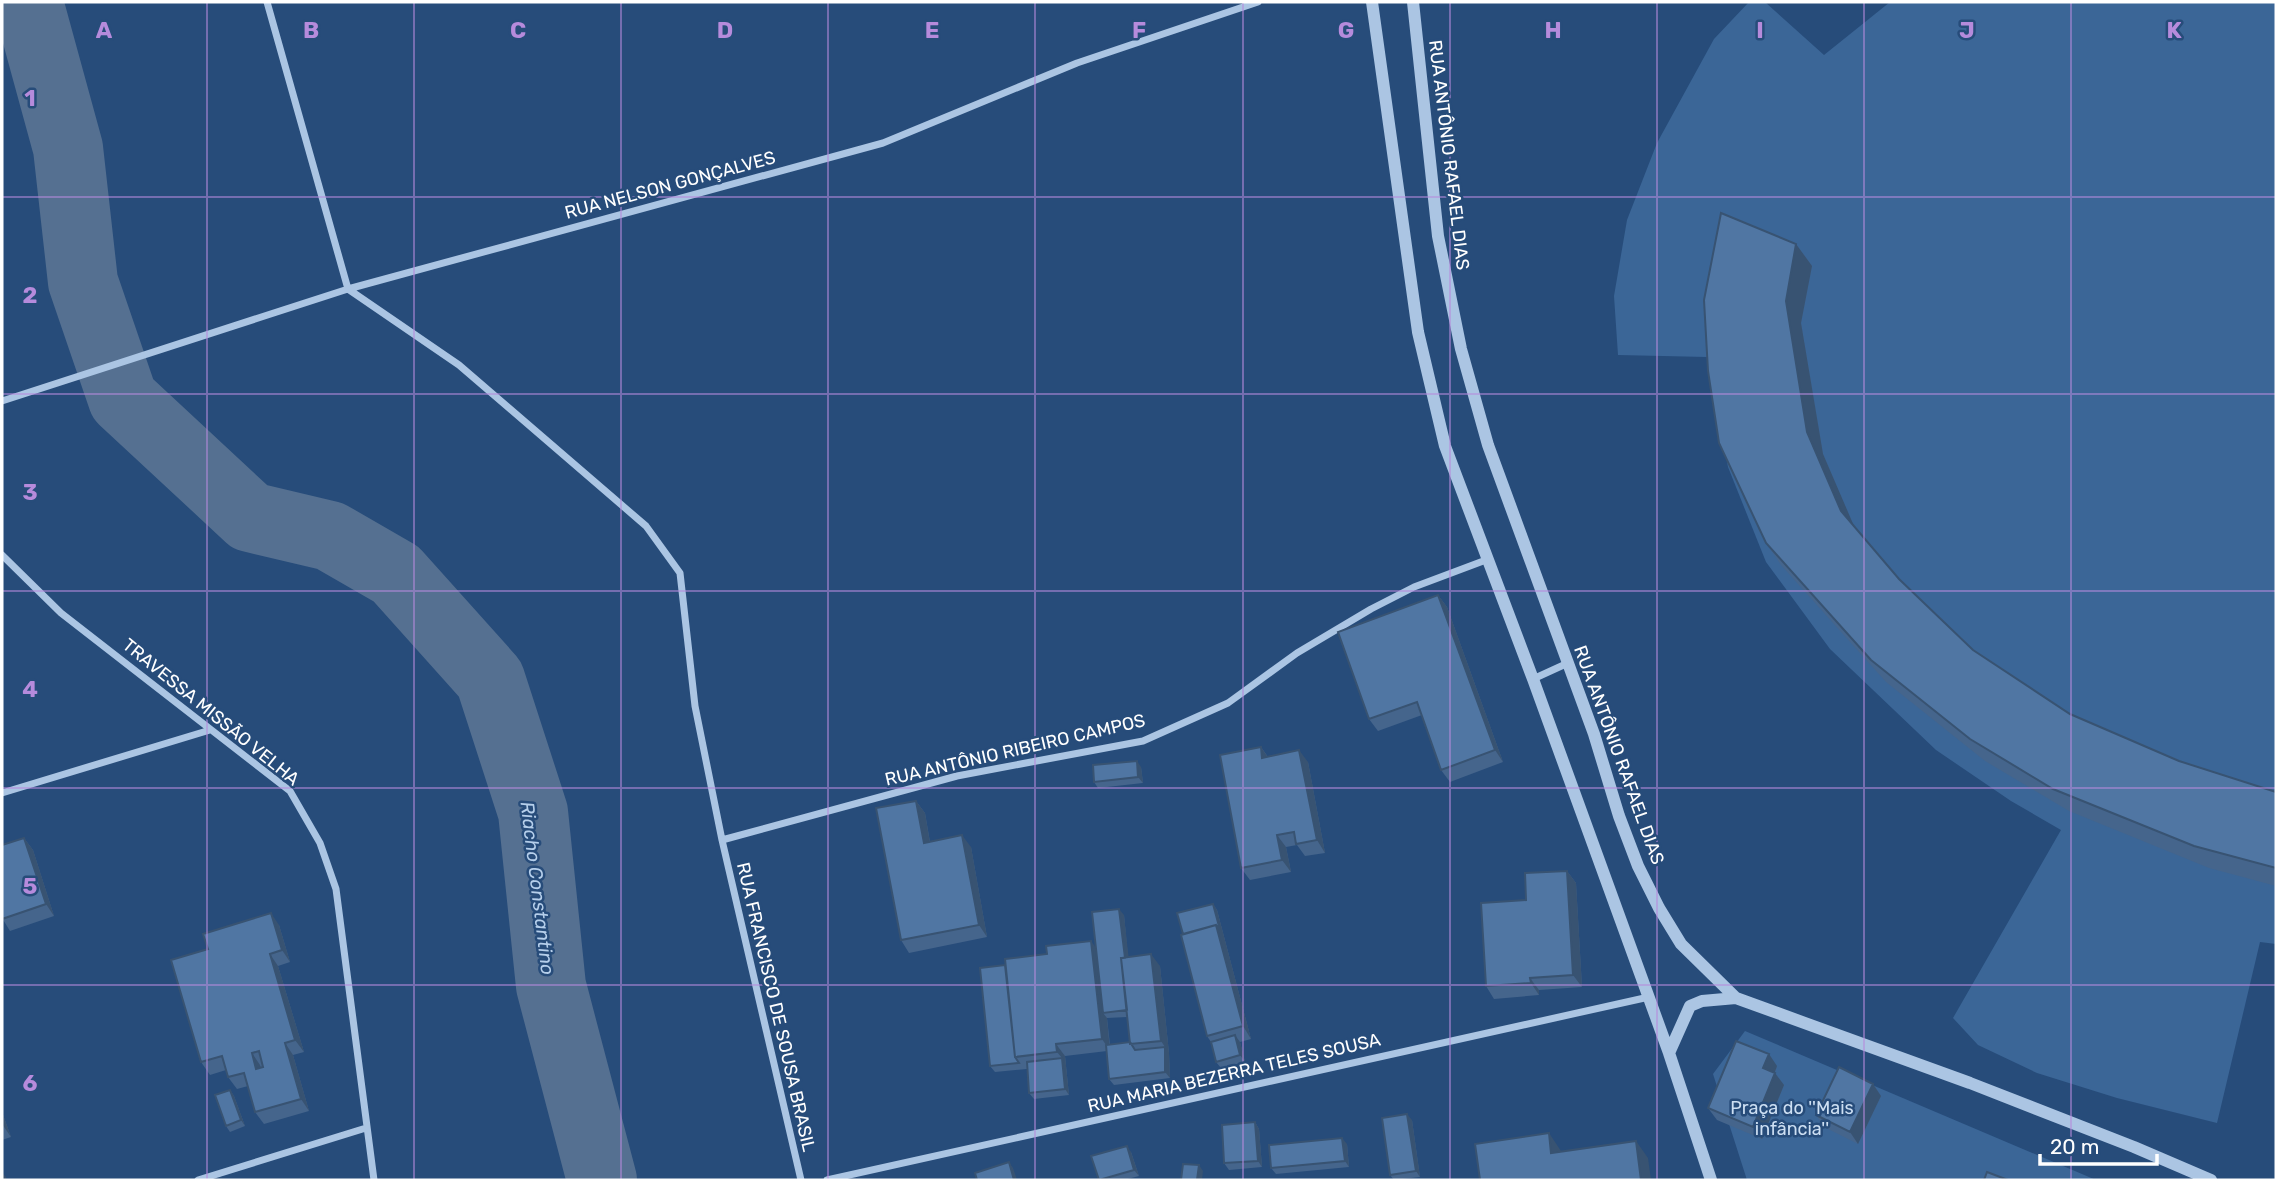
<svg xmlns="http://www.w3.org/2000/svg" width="2278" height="1182" font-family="Rubik,sans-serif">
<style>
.green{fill:#3b6697}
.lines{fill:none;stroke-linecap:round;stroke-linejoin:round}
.river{stroke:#557091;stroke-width:70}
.minor{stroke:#abc5e3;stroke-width:7}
.tertiary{stroke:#abc5e3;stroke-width:12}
.wall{fill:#45658c;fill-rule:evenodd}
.shaded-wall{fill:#385372}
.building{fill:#5076a3;stroke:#385372;stroke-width:2;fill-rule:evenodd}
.grid{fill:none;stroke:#b68bdc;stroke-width:2;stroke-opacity:0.55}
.labels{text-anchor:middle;stroke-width:5;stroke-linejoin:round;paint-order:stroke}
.street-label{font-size:18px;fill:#fff;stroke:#274c7a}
.park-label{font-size:18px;fill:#cddff3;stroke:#274c7a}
.water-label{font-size:19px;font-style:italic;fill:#b6cfeb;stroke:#274c7a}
.grid-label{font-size:23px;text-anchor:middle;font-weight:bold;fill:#b68bdc;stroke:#274c7a;stroke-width:5;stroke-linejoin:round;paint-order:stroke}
</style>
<rect width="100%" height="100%" fill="#274c7a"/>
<path class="green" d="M1749,2H1765L1824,55L1890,2H2276V944L2260,942L2217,1123L2117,1098L2037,1073L1978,1045L1953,1018L2061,830L2011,801L1936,750L1830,649L1766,562L1728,467L1707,357L1618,355L1614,296L1627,220L1657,143L1714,39Z
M1745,1031L2096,1180H1747L1713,1074Z"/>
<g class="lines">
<path class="river" d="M28,2L68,148L83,282L123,399L250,517L330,536L396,574L490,679L533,812L551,986L602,1180"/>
<path class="minor" d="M267,2L348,289L459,365L646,526L680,573L695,706L722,840L801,1180
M2,401L348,289L883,143L1077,63L1258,2
M2,555L61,613L290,791L320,843L336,889L374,1180
M1533,679L1568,663
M2,793L210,730
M722,840L957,776L1143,741L1228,703L1297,653L1371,609L1414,587L1486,560
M198,1180L366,1128
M827,1180L1649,997"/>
<path class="tertiary" d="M1372,2L1418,332L1445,446L1533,679L1669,1053L1711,1180
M1413,2L1438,236L1461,349L1488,445L1594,734L1619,816L1638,866L1659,908L1681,944L1736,998L1970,1083L2134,1147L2211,1180
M1669,1053L1690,1006L1702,1001L1736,998"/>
</g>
<path class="wall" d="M1796,244L1812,266L1801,323L1823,454L1853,525L1899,579L1973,650L2070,714L2179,761L2276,792V886L2209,868L2069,811L1985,761L1886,682L1781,565L1766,543Z
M1438,595L1447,607L1503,762L1450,782L1441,770L1422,715L1378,731L1369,719Z
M1261,747L1268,757L1308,762L1325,853L1305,856L1297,845L1286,847L1291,872L1250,880L1241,868Z
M1141,767L1143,783L1098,788L1094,782Z
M916,801L925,813L930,842L971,847L987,937L909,953L901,940Z
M24,838L33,850L54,916L10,931L2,918Z
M1567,871L1576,883L1582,987L1539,990V995L1494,999L1486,986L1526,900Z
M1213,904L1217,910L1251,1039L1240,1042L1245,1062L1221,1068L1216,1062L1211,1042L1207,1036L1183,934Z
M1124,915L1128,957L1160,966L1169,1053L1170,1078L1114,1085L1109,1079L1107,1051L1065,1056L1069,1095L1034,1099L1029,1093L1027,1069L995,1072L990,1066L1005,965L1047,954L1096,947ZM1127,1017L1130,1042L1110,1045L1107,1018Z
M279,925L290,962L278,966L304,1052L293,1055L309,1111L264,1124L255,1112L248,1086L237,1089L228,1077L226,1070L210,1075L201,1062L208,949Z
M1777,1066L1775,1073L1784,1085L1762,1139L1717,1120L1708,1108Z
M1873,1084L1881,1096L1858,1144L1824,1127L1816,1115Z
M230,1090L234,1096L245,1126L230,1132L226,1126Z
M2,1112L11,1137L2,1140Z
M1412,1120L1420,1177L1394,1180L1390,1175Z
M1255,1122L1259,1129L1262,1167L1229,1170L1224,1163Z
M1347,1144L1349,1167L1276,1174L1271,1168Z
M1131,1152L1139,1176L1124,1180H1099Z"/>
<path class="shaded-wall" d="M1796,244L1812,266L1801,323L1823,454L1857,533L1841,511L1807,432L1786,301Z
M1438,595L1447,607L1503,762L1495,750Z
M1261,747L1269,759L1262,758Z
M1299,750L1308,762L1325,853L1317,840Z
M1137,761L1141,767L1143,783L1138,777Z
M916,801L925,813L932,855L924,843Z
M962,835L971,847L987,937L979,925Z
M1277,835L1286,847L1291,872L1282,860Z
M24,838L33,850L54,916L46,904Z
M1567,871L1576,883L1582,987L1573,975Z
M1213,904L1217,910L1251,1039L1243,1026L1216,925Z
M1119,909L1124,915L1135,1016L1130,1010Z
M271,913L279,925L290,962L282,950Z
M1091,941L1100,953L1103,1013L1107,1018L1110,1051L1102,1039Z
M270,954L278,966L304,1052L295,1040Z
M1151,954L1160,966L1169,1053L1170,1078L1165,1072V1047L1161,1041Z
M1530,978L1539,990V995L1531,983Z
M1235,1035L1240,1042L1245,1062L1240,1055Z
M285,1043L293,1055L309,1111L301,1099Z
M1056,1044L1065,1056L1069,1095L1065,1089L1062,1058L1057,1052Z
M252,1053L260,1065L265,1081L256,1069Z
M1769,1054L1777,1066L1772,1080L1763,1068Z
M1775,1073L1784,1085L1762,1139L1753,1127Z
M1873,1084L1881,1096L1858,1144L1850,1132Z
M230,1090L234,1096L245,1126L241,1120Z
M2,1112L11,1137L2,1124Z
M1407,1114L1412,1120L1420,1177L1416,1171Z
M1255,1122L1259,1129L1262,1167L1258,1161Z
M1549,1133L1561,1151L1551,1153Z
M1342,1138L1347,1144L1349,1167L1345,1161Z
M1636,1141L1648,1158L1651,1180H1641Z
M1127,1146L1131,1152L1139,1176L1134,1170Z
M1009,1162L1013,1168L1017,1180H1014Z
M1199,1165L1203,1171L1202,1180H1197Z
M2,1172L6,1177V1180H3Z"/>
<path class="building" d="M1721,213L1796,244L1786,301L1807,432L1841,511L1899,579L1973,650L2070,714L2179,761L2276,792V868L2194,846L2053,789L1970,739L1871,660L1766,543L1719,443L1708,371L1704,300Z
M1438,595L1495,750L1441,770L1417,702L1369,719L1338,632Z
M1261,747L1262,758L1299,750L1317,840L1296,844L1294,832L1277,835L1282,860L1241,868L1220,755Z
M1137,761L1138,777L1094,782L1093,765Z
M916,801L924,843L962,835L979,925L901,940L876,808Z
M24,838L46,904L2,919V845Z
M1567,871L1573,975L1530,978L1531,983L1486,986L1481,903L1526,900L1525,873Z
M1213,904L1220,930L1216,925L1183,934L1177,913Z
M1119,909L1125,958H1121L1127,1010L1103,1013L1092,912Z
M271,913L282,950L270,954L295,1040L285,1043L301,1099L255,1112L244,1073L228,1077L222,1056L201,1062L171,960L208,949L203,934ZM259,1051L263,1067L256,1069L252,1053Z
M1216,925L1243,1026L1207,1036L1181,935Z
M1091,941L1102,1039L1056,1044L1057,1052L1015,1057L1005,959L1047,954L1046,946Z
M1151,954L1161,1041L1130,1044L1121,958Z
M1005,965L1015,1057L1019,1063L990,1066L980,968Z
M1235,1035L1240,1055L1216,1062L1211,1042Z
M1736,1041L1769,1054L1763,1068L1775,1073L1753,1127L1708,1108Z
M1130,1042L1135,1050L1165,1047V1072L1109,1079L1106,1045Z
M1062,1058L1065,1089L1029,1093L1027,1062Z
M1839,1067L1873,1084L1850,1132L1816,1115Z
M230,1090L241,1120L226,1126L215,1095Z
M1407,1114L1416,1171L1390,1175L1382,1118Z
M1255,1122L1258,1161L1224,1163L1222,1125Z
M1549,1133L1551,1153L1636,1141L1641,1180H1480L1475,1144Z
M1342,1138L1345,1161L1271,1168L1269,1145Z
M1127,1146L1134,1170L1099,1180L1091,1156Z
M1009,1162L1014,1180H977L975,1173Z
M1183,1164L1199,1165L1197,1180H1181Z
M1987,1172L2008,1180H1984Z"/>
<path class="grid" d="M207,2V1180M414,2V1180M621,2V1180M828,2V1180M1035,2V1180M1243,2V1180M1450,2V1180M1657,2V1180M1864,2V1180M2071,2V1180M2,197H2276M2,394H2276M2,591H2276M2,788H2276M2,985H2276"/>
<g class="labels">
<g class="street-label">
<text transform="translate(1449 155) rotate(83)" y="6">RUA ANTÔNIO RAFAEL DIAS</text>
<text transform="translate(670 185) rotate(-15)" y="6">RUA NELSON GONÇALVES</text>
<text transform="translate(211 712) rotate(39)" y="6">TRAVESSA MISSÃO VELHA</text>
<text transform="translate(1015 750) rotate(-13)" y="6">RUA ANTÔNIO RIBEIRO CAMPOS</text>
<text transform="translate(1619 755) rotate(70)" y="6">RUA ANTÔNIO RAFAEL DIAS</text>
<text transform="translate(776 1007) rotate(77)" y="6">RUA FRANCISCO DE SOUSA BRASIL</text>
<text transform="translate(1234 1073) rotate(-13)" y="6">RUA MARIA BEZERRA TELES SOUSA</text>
</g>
<g class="park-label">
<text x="1792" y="1114">Praça do ''Mais<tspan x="1792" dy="21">infância''</tspan></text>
</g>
<g class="water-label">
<text transform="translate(538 888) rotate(83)" y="7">Riacho Constantino</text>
</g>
</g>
<g class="grid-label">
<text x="104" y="38">A</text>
<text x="311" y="38">B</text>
<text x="518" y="38">C</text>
<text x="725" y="38">D</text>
<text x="932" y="38">E</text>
<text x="1139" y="38">F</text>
<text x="1346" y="38">G</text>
<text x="1553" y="38">H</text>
<text x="1760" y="38">I</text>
<text x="1967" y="38">J</text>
<text x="2174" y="38">K</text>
<text x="30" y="106">1</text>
<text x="30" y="303">2</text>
<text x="30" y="500">3</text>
<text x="30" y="697">4</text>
<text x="30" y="894">5</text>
<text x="30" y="1091">6</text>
</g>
<rect width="2278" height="1182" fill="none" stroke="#ffffff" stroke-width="7"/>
<path d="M2040 1154v10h117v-10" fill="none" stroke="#ffffff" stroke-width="3.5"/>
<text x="2050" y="1154" font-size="21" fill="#ffffff" stroke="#274c7a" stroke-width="5" paint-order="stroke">20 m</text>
</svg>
